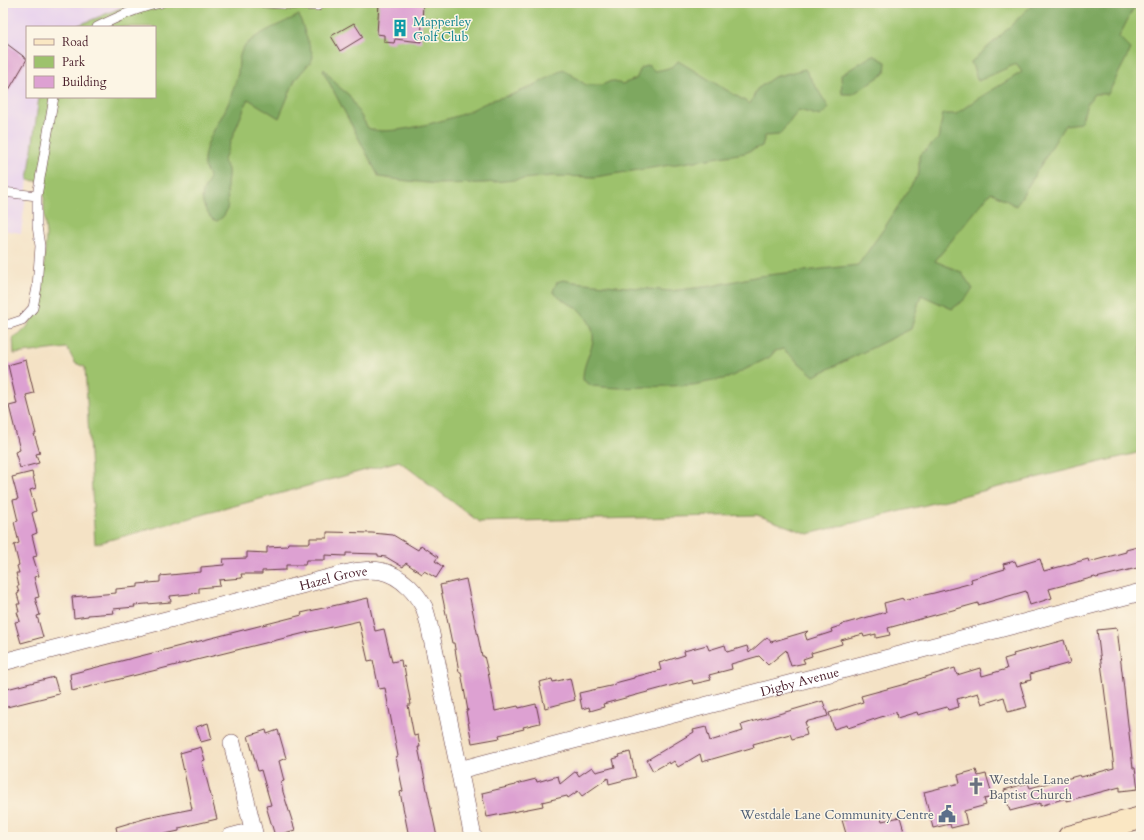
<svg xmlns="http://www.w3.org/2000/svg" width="1144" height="840" font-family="Cardo,serif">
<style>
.built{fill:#e8d2ee}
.green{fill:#9dc26c;stroke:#74704c}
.forest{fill:#7ea860;stroke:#646446}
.building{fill:#dda1d2}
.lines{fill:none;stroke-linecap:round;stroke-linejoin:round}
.lane-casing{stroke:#643c42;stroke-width:10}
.street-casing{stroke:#643c42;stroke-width:18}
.secondary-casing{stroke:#643c42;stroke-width:24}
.lane{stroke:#fff;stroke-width:9}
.street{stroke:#fff;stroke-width:17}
.secondary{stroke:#fae7c3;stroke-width:22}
.labels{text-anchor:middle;stroke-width:3;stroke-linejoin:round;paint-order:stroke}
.culture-label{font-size:13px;fill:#0d838f;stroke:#fcf5e5;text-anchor:start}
.street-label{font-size:13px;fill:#4a1f2b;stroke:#fcf5e5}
.worship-label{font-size:13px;fill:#5b616d;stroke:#fcf5e5;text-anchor:start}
.service-label{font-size:13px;fill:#4e5e75;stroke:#fcf5e5;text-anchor:end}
</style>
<rect width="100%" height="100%" fill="#fcf5e5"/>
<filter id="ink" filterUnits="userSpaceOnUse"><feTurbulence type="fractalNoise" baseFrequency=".025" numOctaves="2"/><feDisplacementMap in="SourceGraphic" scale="8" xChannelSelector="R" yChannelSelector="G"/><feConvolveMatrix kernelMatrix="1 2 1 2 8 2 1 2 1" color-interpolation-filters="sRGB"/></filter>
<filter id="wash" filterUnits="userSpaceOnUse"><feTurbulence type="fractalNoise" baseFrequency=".012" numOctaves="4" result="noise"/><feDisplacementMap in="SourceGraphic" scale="16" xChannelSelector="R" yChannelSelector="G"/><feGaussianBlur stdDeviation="0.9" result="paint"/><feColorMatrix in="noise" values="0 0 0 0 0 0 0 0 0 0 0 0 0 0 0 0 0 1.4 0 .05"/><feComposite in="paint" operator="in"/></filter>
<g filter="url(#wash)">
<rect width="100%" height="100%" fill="#f4e2c5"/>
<path class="built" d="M3,3H133L74,27H27V97H39L21,233L3,230Z"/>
<path class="green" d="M133,3H1141V452L808,534L757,515L479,522L399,461L95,544L85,367L75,363L67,348L14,354L13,337L19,335L27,327L36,313L42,292L46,235L44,213V182L28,180L39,97H155V27H74Z"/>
<path class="forest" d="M1034,3H1138L1132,11L1119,37L1131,49L1108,94H1094L1087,104L1081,123L1065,125L1016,206L991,192L935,261L961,272L973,289L964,300L952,309L921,295L911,329L814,376L783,349L775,351L770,357L728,378L693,385L620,388L603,387L592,386L583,380C582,354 607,340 582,313C574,304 562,302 554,293L553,291L557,282L563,280L574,282L670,291L712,286L759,276L858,265L885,227L919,173V156L938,139L943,114H956L974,101L1022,72L1016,64L978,81L971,62L998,38Z
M299,15L313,56L312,60L295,80L279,118L248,99L232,138L223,162C225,164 228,167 228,170C229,174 227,181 227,186C227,199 232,213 217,221L212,219C205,211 199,199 204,189C206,185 209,181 209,178C209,173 204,169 204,164C203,139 224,119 231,96C233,89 236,81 238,73C239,64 238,55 244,47C254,34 284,23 299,15Z
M873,55L886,62L885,73L853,94H842L841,75Z
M678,61L750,104L757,89L774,77L805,69L829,108L820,116L799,110L779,135L765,136L762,146L745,153L595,177L552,176L485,183L438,184L408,181L379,177L323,71L324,69L339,87L349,95L368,128C385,137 438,122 457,116C470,112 481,104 493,100C500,97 507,97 514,94C531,87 548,79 563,69L586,85H602L611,81L622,84L636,79L641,68L648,65L655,71C664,69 672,69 678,61Z"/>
<g id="blocks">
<path class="building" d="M379,3H423L421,42L395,39L394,43L384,42V35L377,34Z
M354,23L363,37L340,51L331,36Z
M3,41L27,59L3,100Z
M26,360L34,393L26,395L36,434H34L40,453L36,454L39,463L20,468L15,452L20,450L9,406L17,404L8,365Z
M32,472L36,488L30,490L36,511L32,513L37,533L32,535L37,556L33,557L39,576L34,577L39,597L35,598L40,615L37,616L43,637L21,643L15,622L20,621L17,612H19L17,604H20L17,594L19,593L17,586H19L16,573H19L17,566L19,565L14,545L19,543L14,522L18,521L13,500L18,499L12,477Z
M327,532L372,533L393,535L418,550L421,545L438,557L435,561L443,567L436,578L424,571L422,574L406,563L403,567L386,557L378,556V554L346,553V556L325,555V560H306L305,565H286V570L262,571V574H241L242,578L219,580L220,586L199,588V593L170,596L171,602L134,605L135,607L113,609L114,613L88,615V616L74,618L72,597L116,593V589L138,587V584L160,582V576L201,572V567L224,565L223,559L247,558V552L267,553V547L287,546L288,543H310V538H327Z
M1141,546V567L1096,578L1095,577L1049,589L1052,598L1030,605L1026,591L978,605V603L888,628L890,635L876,638V634L864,637L863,634L841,640L842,644L811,653L812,656L803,659L805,663L791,666L786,650L768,665L759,656L731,664L732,669L709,675L711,680L693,684L692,680L603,704L604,707L590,711L589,707L582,709L579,693L615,685V683L634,678V677L661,670L659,663L685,655L684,651L707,645L709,650L725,645L727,652L747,646L749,653L767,637L771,642L808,631L805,634L807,640L832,632L831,629L843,625V624L886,612L884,603L903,598V600L934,593L972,583L971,579L1005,569L1003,564L1015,561L1017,566L1040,559L1044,571L1088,559L1089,562L1126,552V550Z
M466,579L482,656H484L488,672L495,711L518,706L519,708L536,704L540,723L523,727L524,729L499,735L500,738L472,743L466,711H468L461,672H459L454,643H452L440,585Z
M368,598L375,631L384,629L392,662L401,660L402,667L404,666L411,705H408L414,736L418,735L420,747H418L437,837H409L400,792L403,791L396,757L398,756L385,688L379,689L373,660L368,661L359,621L305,633L72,691L70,674L302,615L301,613Z
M1117,628L1133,768H1135L1138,789L1120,791V787L1066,801V798L1040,806V803L1010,811L1004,790L1028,783L1030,788L1059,780V781L1080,775L1081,777L1114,768L1097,630Z
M1064,640L1070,663L1030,674L1031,680L1020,683L1027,707L1008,712L1004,697L982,704L978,693L957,699L959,707L948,710L947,707L918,715L917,712L897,718L896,712L848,728L847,725L834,729L829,713L863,702L861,696L909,683V682L955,668L957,675L980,668L982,676L1007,669L1004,659L1014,656L1013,654Z
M54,677L59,694L3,708V690Z
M570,678L575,700L545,708L539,682L552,679L553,682Z
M823,701L828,716L805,722L807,728H805L807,735L792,739L790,734L753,744L754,747L702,762L700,754L678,767L674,761L670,764L669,762L653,771L647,760L694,732L693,730L706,727L710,741L743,731L741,725Z
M208,723L212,739L201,742L196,727Z
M266,730L267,734L278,730L286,758L279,761L284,781L281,782L283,792L295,830L275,836L266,806L271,805L261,770L258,771L248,736Z
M201,747L205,760L202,761L217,819L179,828V831L151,837H118L116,827L147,818L192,809L180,753Z
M630,752L636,777L609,784L608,778L582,796L578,791L568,798L567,796L542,802L543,806L487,817L482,793L516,785V784L536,779L537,782L558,776L560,784L576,771L579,776L592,767L596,772L615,767L613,759L620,757L619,755Z
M976,770L978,776L986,774L993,797L984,799L986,805L964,811L967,824L951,828L950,824L933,828L924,792L960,783L958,775Z
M880,814L882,821L900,817L905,834L895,837H864L863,834L847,837L842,820L864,815V818Z"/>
</g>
</g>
<g filter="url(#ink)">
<use href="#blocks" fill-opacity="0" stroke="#643c42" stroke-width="1"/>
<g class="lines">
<g class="lane-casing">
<path id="lane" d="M264,3L318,6
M97,27C118,17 139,7 161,3
M3,192L37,196
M3,324H10L22,320L33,308L37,287L40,246L37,226V196L54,97"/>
</g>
<g class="street-casing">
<g id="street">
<path id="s1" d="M3,662L348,573C374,568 389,568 409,587C414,592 420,600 424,607C427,615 429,625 431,634L473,837"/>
<path d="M232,743L255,837"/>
<path id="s2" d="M459,770L1141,592"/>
<path d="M230,837L253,831"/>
</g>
</g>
<g class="secondary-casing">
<path id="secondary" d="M1069,837L1141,818"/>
</g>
<use href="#lane" class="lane"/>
<use href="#street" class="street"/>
<use href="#secondary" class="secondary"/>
</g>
</g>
<defs>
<g id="building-bare" transform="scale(1.38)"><path d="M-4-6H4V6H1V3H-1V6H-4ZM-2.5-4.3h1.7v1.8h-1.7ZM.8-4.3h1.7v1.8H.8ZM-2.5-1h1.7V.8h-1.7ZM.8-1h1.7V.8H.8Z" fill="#0f9aa8" stroke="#fcf5e5" stroke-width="2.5" paint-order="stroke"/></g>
<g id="church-bare" transform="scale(1.38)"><path d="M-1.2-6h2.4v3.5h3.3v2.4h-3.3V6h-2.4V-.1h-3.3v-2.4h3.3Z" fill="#6b7280" stroke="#fcf5e5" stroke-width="2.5" paint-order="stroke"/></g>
<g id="civic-bare" transform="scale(1.38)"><path d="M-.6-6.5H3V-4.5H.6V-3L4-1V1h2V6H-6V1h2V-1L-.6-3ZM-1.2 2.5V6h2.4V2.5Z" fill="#5c6f8a" stroke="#fcf5e5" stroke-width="2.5" paint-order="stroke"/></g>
</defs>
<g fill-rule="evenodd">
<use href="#building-bare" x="400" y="28"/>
<use href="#church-bare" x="976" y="786"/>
<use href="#civic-bare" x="947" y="814"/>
</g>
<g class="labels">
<g class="culture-label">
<text x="413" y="26">Mapperley<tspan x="413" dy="15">Golf Club</tspan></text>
</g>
<g class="street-label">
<text dy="5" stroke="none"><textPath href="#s1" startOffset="341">Hazel Grove</textPath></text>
<text dy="5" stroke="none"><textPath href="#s2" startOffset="352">Digby Avenue</textPath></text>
</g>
<g class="worship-label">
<text x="989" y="784">Westdale Lane<tspan x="989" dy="15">Baptist Church</tspan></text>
</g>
<g class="service-label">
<text x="934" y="819">Westdale Lane Community Centre</text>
</g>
</g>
<rect width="1144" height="840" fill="none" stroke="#fcf5e5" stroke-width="16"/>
<rect x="26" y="26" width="130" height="72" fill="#fcf5e5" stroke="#b59f9b"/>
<rect x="34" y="39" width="20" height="6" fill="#fae7c3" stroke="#b59f9b"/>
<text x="62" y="46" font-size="12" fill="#4a1f2b">Road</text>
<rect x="34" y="56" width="20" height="12" fill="#9dc26c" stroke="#b59f9b"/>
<text x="62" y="66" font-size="12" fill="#4a1f2b">Park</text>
<rect x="34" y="76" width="20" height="12" fill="#dda1d2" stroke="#b59f9b"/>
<text x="62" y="86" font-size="12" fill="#4a1f2b">Building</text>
</svg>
